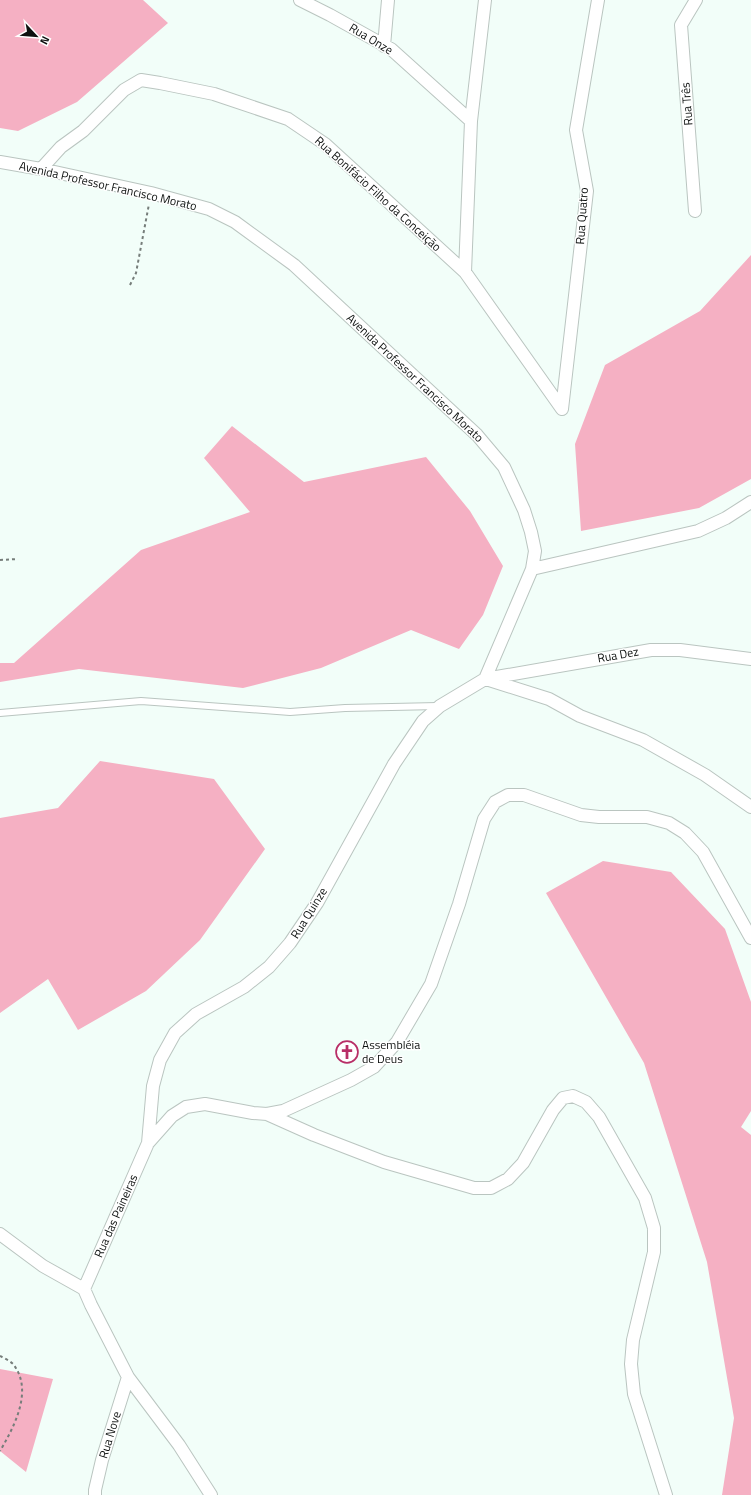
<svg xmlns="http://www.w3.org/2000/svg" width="751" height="1495" font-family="'Titillium Web',sans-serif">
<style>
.forest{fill:#f5b0c3}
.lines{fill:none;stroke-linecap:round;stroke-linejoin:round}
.lane-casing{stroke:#bac5c0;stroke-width:8}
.street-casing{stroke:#bac5c0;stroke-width:14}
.path{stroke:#767d7a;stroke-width:2;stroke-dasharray:3 3;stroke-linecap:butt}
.lane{stroke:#fff;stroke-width:6}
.street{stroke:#fff;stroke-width:12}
.labels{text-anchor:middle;stroke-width:3;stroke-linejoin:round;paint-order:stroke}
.street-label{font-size:12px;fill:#0d100f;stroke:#fff}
.poi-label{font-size:12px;fill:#0d100f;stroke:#fff;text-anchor:start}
</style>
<rect width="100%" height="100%" fill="#f2fef9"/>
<path class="forest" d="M0,0H143L168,23L77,102L18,131L0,128Z
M751,255V479L699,508L581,531L575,444L605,365L700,311Z
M232,426L304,482L426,457L470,511L503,566L483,615L459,649L411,630L321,668L243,688L79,669L0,682V663H14L141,550L250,512L204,458Z
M100,761L214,779L265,849L200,940L146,991L78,1030L48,979L0,1013V818L58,808Z
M603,861L671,872L725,929L751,1002V1111L741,1127L751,1135V1495H722L734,1418L707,1262L644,1063L546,893Z
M0,1369L53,1379L26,1472L0,1451Z"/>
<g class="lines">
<g class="lane-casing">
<path id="lane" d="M0,713L141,701L290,712L345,708L438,706"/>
</g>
<g class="street-casing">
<path id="street" d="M300,0L330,15L391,49L471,121
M384,46L388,0
M0,162L41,169L151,193L209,209L235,222L294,265L477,435L504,467L524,510L531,532L535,551L532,569L485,679
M41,169L61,147L83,131L124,90L141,80L160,83L214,94L288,119L325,144L465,272L562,409
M695,211L681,25L696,0
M465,272L471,121L485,0
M562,409L587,191L576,130L598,0
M532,569L698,531L726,518L751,502
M486,679L549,699L580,716L643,740L705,775L751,807
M267,1114L314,1135L384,1162L474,1188H491L508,1179L523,1163L553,1110L563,1098L573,1096L586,1102L599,1117L645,1198L654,1228V1252L633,1340L631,1364L634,1394L666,1495
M148,1143L172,1116L186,1107L205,1104L253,1113L267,1114L283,1111L351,1080L374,1067L397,1042L431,984L459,904L484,819L495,802L508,795H524L581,815L599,817H647L669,823L685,833L703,852L751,938
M0,1234L43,1266L84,1289
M84,1289L148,1143L153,1086L160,1060L175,1033L196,1014L244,987L269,967L290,943L317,903L394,764L423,721L440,706L485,679L651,650H680L751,659
M84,1289L91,1305L128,1377L179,1445L211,1495
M95,1495V1490L102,1460L128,1377"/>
</g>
<path class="path" d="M130,285L136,273L149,204
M0,560L18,559
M0,1356C4,1358 10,1361 13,1364C34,1390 14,1427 0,1451"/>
<use href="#lane" class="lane"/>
<use href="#street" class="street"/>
</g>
<defs>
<g id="church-ring" transform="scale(1.15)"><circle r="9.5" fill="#fff" stroke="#b82e67" stroke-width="1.5"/><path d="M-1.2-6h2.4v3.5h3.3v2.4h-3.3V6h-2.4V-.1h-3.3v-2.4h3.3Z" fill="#b82e67"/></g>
</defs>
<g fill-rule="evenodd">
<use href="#church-ring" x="347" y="1052"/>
</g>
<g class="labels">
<g class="street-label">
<text transform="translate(371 39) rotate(31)" y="4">Rua Onze</text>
<text transform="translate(687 104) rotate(-94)" y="4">Rua Três</text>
<text transform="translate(108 186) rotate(13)" y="4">Avenida Professor Francisco Morato</text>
<text transform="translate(378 194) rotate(42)" y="4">Rua Bonifácio Filho da Conceição</text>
<text transform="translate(582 216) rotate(-86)" y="4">Rua Quatro</text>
<text transform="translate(415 378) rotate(43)" y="4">Avenida Professor Francisco Morato</text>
<text transform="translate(618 655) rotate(-10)" y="4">Rua Dez</text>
<text transform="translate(309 913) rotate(-58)" y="4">Rua Quinze</text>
<text transform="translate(116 1216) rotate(-66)" y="4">Rua das Paineiras</text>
<text transform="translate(110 1435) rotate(-73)" y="4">Rua Nove</text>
</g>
<g class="poi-label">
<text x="362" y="1049">Assembléia<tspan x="362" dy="14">de Deus</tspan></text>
</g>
</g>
<g transform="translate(36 36) rotate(116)" stroke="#ffffff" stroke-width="3" paint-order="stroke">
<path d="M0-3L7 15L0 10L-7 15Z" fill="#0d100f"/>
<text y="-6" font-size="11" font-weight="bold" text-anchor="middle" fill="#0d100f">N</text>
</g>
</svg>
